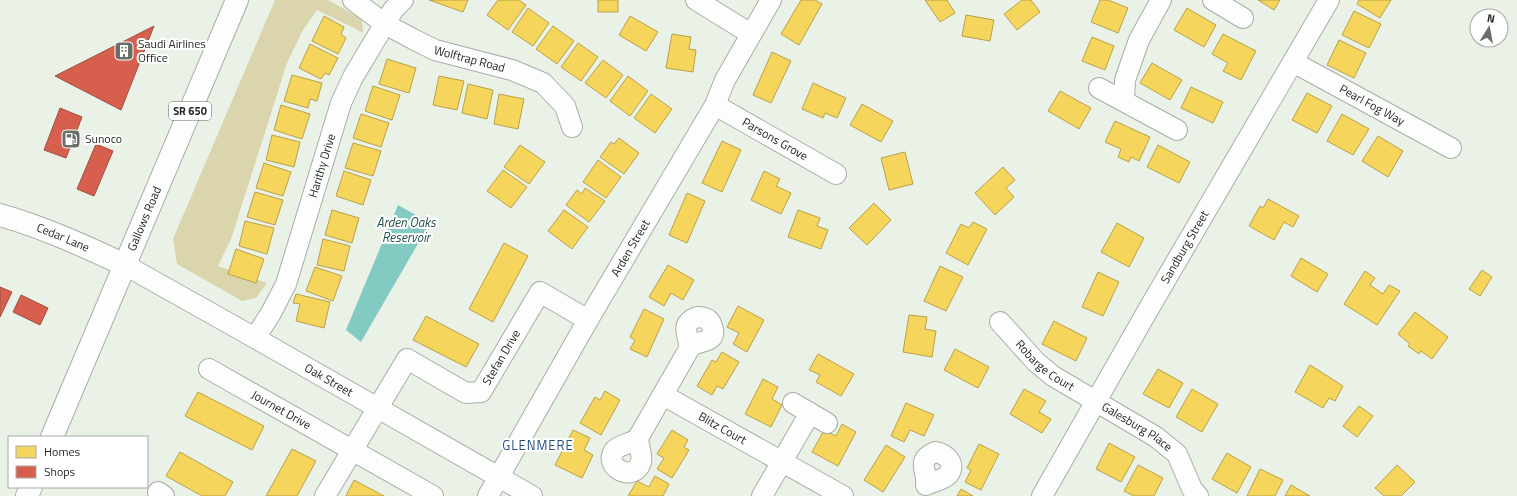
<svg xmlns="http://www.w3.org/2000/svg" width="1517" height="496" font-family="'Titillium Web',sans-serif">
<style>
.green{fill:#dad5ac}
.water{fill:#82cac2}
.homes{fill:#f6d55c;stroke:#b7a14b}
.shops{fill:#d6604d;stroke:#a05040}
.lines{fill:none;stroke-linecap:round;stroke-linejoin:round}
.minor-casing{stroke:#a8aea7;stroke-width:22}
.major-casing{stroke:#a8aea7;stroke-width:24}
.minor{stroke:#fcfdfc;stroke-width:20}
.major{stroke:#fcfdfc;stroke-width:22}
.labels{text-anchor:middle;stroke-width:4;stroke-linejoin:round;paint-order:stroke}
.shield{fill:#fff;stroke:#656965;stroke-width:1}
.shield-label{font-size:11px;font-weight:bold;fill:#232923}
.poi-label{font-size:12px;fill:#232923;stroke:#fff;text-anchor:start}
.street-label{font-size:12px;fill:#232923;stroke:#fff}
.water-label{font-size:13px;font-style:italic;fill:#26524e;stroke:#fff}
.neighbourhood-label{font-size:13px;letter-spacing:1px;fill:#274e83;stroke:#fff}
</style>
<rect width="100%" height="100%" fill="#eaf2e8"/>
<path class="green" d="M275,0H328L362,19L363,33L354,28L317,10L303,30L287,63L231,239L218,266L267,283L256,298L242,301L177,264L173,239Z"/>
<path class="water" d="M398,205L430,223L361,342L346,330Z"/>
<path class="homes" d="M429,0H468L463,12Z
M498,0H519L526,5L508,30L487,15Z
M598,0H618V12H598Z
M801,0H815L822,4L799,45L781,34Z
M925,0H947L955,13L940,22Z
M1022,0H1031L1040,12L1017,30L1004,14Z
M1100,0H1108L1128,8L1118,33L1091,22Z
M1258,0H1280L1274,10Z
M1359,0H1391L1380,18L1357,4Z
M528,8L549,23L533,46L512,32Z
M1187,8L1216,25L1204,47L1174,30Z
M1354,11L1381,24L1369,48L1342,35Z
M966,15L994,20L990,41L962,36Z
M324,16L344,27L341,34L346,38L338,54L312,41Z
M630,16L658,32L646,51L619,35Z
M553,26L574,41L557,64L536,49Z
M672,34L691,37L689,49L696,50L693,72L666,68Z
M1223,34L1256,51L1241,80L1223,71L1228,63L1212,54Z
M1092,37L1114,46L1105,70L1082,61Z
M1339,40L1366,53L1354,78L1327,65Z
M578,43L598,57L581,81L561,67Z
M310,44L338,58L329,75L325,73L321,79L299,68Z
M772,52L791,61L771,103L753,95Z
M387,59L416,68L409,93L379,84Z
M603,60L623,75L606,98L585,83Z
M1152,63L1182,80L1170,100L1140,83Z
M292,75L322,83L317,101L310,99L308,108L284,101Z
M439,76L464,81L457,110L433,105Z
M628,76L648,91L630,116L610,101Z
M813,83L846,98L837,118L825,113L823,118L802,109Z
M468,84L493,90L487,119L462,113Z
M373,86L400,95L392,120L365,111Z
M1191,87L1223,102L1213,123L1181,108Z
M1060,91L1091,108L1079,129L1048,111Z
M1307,93L1332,106L1317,133L1292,120Z
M499,94L524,99L518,129L494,124Z
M651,94L672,109L655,133L634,118Z
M862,104L893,121L881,142L850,125Z
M281,105L310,114L302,139L274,130Z
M361,114L389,123L381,147L353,138Z
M1342,114L1369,129L1353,155L1327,141Z
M1115,121L1150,137L1139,161L1131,157L1129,162L1118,157L1121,149L1105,142Z
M272,135L300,142L294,167L266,160Z
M1378,136L1403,151L1388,177L1362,161Z
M619,138L639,153L624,174L600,157L611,142L614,144Z
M722,141L741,150L722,192L702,183Z
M353,143L381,151L373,176L345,168Z
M520,145L545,162L529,184L504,167Z
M1158,145L1190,162L1179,183L1147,167Z
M905,152L913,184L889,190L881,158Z
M598,160L621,177L606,198L583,182Z
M264,163L291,172L283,196L256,188Z
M1003,167L1015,180L1006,188L1014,197L995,215L975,193Z
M503,170L527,187L511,208L487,191Z
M344,171L371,180L363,205L336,196Z
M764,171L780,179L776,186L791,193L781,214L751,200Z
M585,188L605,201L589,222L566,205L577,190L582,194Z
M255,192L283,200L275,225L247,217Z
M687,193L705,201L687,243L669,235Z
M1268,199L1299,216L1293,227L1284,222L1274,240L1249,226L1260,206L1263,208Z
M874,203L891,220L867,245L849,228Z
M332,210L359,218L352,243L325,235Z
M564,210L588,227L572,249L548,231Z
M798,210L820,218L817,226L828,230L821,249L788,237Z
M245,221L274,228L267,254L239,246Z
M973,222L987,229L968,265L946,253L961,224L969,228Z
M1117,223L1144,238L1129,267L1101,252Z
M323,239L350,246L344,271L317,265Z
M504,243L528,256L493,322L469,309Z
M236,249L264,259L256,283L228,274Z
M1301,258L1328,274L1317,292L1291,276Z
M668,265L694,280L683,300L671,293L664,306L649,297Z
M940,266L963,277L946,311L924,301Z
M315,267L342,276L333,301L306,291Z
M1482,270L1492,277L1480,296L1469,289Z
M1365,271L1375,278L1370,285L1383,294L1389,285L1400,291L1377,325L1344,304Z
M1098,272L1119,282L1103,316L1082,307Z
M296,294L330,302L324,328L296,321L300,304L293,303Z
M738,306L764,320L747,352L733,344L739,333L727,327Z
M644,309L664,319L647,357L630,349L635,340L630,337Z
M1415,312L1448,337L1432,359L1421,351L1419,354L1408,346L1410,344L1398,334Z
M909,315L927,317L925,329L936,331L932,357L903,352Z
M426,316L479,344L466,367L413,340Z
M1054,321L1087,338L1076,361L1042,344Z
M955,349L989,367L978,388L944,370Z
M722,352L739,362L723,389L717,386L712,395L697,386L712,360L716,362Z
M818,354L854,374L841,396L816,382L820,375L809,370Z
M1310,365L1343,386L1335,401L1329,398L1323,408L1295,392Z
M1158,369L1183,383L1169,408L1143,394Z
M763,379L778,387L772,399L782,405L771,427L745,414Z
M1024,389L1046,401L1039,412L1051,419L1042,433L1010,414Z
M1192,389L1218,404L1202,432L1176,417Z
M605,391L620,400L601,435L580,423L595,397L600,400Z
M198,392L264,426L252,450L185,416Z
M906,403L934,415L924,436L910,430L904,442L891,436Z
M1359,406L1373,416L1357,437L1343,426Z
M842,424L856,432L838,466L812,452L824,430L836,436Z
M573,430L590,438L584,450L593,455L582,478L555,465Z
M672,430L688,440L684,447L689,450L672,478L657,469L664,458L657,454Z
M1109,443L1135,457L1121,482L1096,469Z
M979,444L999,454L981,490L965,482L971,470L967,468Z
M886,445L905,457L883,492L864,480Z
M292,449L316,461L297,496H266Z
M180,452L233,482L225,496H202L166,476Z
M1227,453L1251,467L1237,493L1212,479Z
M1138,465L1163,478L1154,496H1134L1124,491Z
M1397,465L1415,482L1401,496H1384L1375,488Z
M1260,469L1283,480L1275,496H1247Z
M655,476L669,484L663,496H628L637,481L649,487Z
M354,480L384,496H346Z
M1291,485L1310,496H1285Z
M961,489L973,496H957Z"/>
<path class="shops" d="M154,26L121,110L55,76Z
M60,108L82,117L66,158L44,150Z
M96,144L113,151L94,196L77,189Z
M0,287L12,292L0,317Z
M21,295L48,308L40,325L13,312Z"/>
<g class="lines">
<g class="minor-casing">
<g id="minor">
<path id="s1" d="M353,0L385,24L413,39L435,50L512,70L543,83L565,106L572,127"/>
<path d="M696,0L751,34"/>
<path d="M1213,0L1243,18"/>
<path id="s2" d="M1293,62L1451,148"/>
<path d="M1099,88L1177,130"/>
<path d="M1124,100L1125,80L1139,40L1161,0"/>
<path id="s3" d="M715,105L836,174"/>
<path id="s4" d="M125,265L255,338L532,496"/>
<path d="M697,317C704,317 710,319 712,326C718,343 701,340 693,345C691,346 690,348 689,349C690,334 678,325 697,317Z"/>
<path id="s5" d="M1000,322L1036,362L1053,376L1156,437L1177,454L1192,489L1198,496"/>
<path id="s6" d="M255,338L271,313L286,284L341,103L353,77L393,10L403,0"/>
<path id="s7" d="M209,369L433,496"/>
<path id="s8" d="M663,395L843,496"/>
<path d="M793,403L827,423"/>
<path d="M638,438C638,445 643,456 641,462C634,484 603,467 614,451C619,444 632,444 638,438Z"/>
<path d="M638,438L689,349"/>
<path d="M935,452C946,453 958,465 947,476C942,480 932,482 926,485C928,469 915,461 935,452Z"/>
<path d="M158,492L164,496"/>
<path id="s9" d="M325,496L407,359L466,393L481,392L540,292L588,320"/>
<path id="s10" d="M488,496L588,320L715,105L725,80L771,0"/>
<path d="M762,496L810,413"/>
<path id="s11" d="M1042,496L1148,310L1329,0"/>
</g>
</g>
<g class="major-casing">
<g id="major">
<path id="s12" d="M0,215C43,227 84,246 125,265"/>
<path id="s13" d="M52,437L237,0"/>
<path d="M27,496L31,487"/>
</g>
</g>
<use href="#minor" class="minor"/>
<use href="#major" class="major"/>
</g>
<defs>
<g id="building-square" transform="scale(1)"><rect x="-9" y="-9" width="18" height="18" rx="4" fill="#696f68" stroke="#fff"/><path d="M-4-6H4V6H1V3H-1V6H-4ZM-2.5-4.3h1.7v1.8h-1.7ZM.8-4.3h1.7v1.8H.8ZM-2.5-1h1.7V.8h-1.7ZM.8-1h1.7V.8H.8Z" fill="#fff"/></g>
<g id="fuel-square" transform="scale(1)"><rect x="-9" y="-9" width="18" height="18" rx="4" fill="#696f68" stroke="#fff"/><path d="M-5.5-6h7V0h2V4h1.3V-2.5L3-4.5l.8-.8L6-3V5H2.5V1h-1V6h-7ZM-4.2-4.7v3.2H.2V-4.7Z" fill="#fff"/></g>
</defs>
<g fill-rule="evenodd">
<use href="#building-square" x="124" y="51"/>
<use href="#fuel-square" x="71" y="139"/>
</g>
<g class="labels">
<rect class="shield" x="169" y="102" width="42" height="18" rx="3"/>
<g class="shield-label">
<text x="190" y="115">SR 650</text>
</g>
<g class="poi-label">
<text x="138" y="48">Saudi Airlines<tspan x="138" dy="14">Office</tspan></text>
<text x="85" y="143">Sunoco</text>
</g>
<g class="street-label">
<text dy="4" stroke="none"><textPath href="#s1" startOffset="132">Wolftrap Road</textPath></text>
<text dy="4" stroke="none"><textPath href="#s2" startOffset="90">Pearl Fog Way</textPath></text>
<text dy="4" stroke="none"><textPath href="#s3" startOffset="69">Parsons Grove</textPath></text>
<text dy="4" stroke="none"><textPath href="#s6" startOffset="186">Harithy Drive</textPath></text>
<text dy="4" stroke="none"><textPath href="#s13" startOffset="237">Gallows Road</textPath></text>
<text dy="4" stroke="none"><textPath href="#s12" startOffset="67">Cedar Lane</textPath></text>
<text dy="4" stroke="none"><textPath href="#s10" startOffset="286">Arden Street</textPath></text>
<text dy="4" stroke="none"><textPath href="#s11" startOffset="287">Sandburg Street</textPath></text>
<text dy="4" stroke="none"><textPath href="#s9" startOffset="283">Stefan Drive</textPath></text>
<text dy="4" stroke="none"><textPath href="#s5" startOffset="63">Robarge Court</textPath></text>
<text dy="4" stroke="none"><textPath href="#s4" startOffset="234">Oak Street</textPath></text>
<text dy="4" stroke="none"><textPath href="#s7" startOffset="83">Journet Drive</textPath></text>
<text dy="4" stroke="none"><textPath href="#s8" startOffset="68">Blitz Court</textPath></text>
<text dy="4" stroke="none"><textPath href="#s5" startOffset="174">Galesburg Place</textPath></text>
</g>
<g class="water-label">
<text x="406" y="227">Arden Oaks<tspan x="406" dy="15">Reservoir</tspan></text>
</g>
<g class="neighbourhood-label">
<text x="538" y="450">GLENMERE</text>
</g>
</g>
<rect x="8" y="436" width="140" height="52" fill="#ffffff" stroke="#a7a9a7"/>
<rect x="16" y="446" width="20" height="12" fill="#f6d55c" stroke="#a7a9a7"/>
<text x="44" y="456" font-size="12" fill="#232923">Homes</text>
<rect x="16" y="466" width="20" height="12" fill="#d6604d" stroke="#a7a9a7"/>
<text x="44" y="476" font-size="12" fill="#232923">Shops</text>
<g transform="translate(1489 28) rotate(11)"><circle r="19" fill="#ffffff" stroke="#a7a9a7"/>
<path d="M0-3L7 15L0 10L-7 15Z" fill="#696f68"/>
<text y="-6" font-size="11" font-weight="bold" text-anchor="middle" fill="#232923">N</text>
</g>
</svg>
